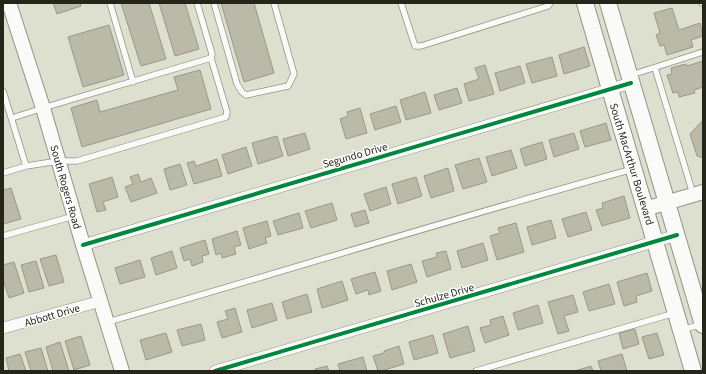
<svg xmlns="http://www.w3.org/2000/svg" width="706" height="374" font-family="'Source Sans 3',sans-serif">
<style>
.building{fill:#bbbaa8;stroke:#98988b}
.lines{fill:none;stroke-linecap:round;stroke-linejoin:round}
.service-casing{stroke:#919486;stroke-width:7}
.minor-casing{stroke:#919486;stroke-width:12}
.tertiary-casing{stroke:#919486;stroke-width:16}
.secondary-casing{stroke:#919486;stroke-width:18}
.service{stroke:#fafaf8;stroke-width:5.5}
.minor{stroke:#fafaf8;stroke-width:11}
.tertiary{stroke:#fafaf8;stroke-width:14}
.secondary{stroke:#fafaf8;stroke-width:16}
.cycleway-casing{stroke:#fff;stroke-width:6}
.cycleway{stroke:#00873e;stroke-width:4}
.labels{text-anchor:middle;stroke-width:3;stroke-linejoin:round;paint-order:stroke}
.street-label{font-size:11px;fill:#24261a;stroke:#fff}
</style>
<rect width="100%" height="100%" fill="#dde0cf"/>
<path class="building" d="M53,3H80L81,6L57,14Z
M121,3H149L166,59L141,66Z
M159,3H185L199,49L175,56Z
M221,3H254L274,73L244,82Z
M672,8L679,30L700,23L703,36L691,40L693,47L667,55L664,45L660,46L656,35L660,33L654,13Z
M109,25L124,75L83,87L68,37Z
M584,47L590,66L564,74L559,55Z
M552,57L557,76L532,83L526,64Z
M703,61V87L694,90L695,93L679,97L678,92L673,93L667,75L672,74L671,68L686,64L687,66Z
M485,65L494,94L469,101L464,84L479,79L475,68Z
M520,66L525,83L500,91L495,73Z
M200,70L211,109L82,147L71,108L97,100L100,112L178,90L174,77Z
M457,88L462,103L439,110L434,95Z
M425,92L431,113L406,120L400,100Z
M396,106L401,122L375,130L370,114Z
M360,108L367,133L346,139L340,119L348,116L347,112Z
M703,120V158L697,156L690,134Z
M606,123L611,140L585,147L580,131Z
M305,133L310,149L288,156L283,139Z
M574,133L579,149L554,157L549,140Z
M277,136L283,156L258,164L252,143Z
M542,142L547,159L525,166L520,149Z
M246,147L252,166L228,174L222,155Z
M511,150L517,168L492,176L486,157Z
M479,158L487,182L463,189L455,165Z
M217,159L222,176L194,184L187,163L194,161L196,166Z
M180,164L187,185L170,190L164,169Z
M448,168L454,191L431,198L424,176Z
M138,174L141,182L151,178L157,193L131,202L125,187L133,184L130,177Z
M112,177L118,197L103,202L106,210L97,212L89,184Z
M416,177L422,196L398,204L392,184Z
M386,187L391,204L370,211L364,194Z
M11,188L21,219L3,224V190Z
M624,196L630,218L602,226L596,210L603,208L602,203Z
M332,203L337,220L311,228L305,211Z
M365,210L369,223L355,227L351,214Z
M586,212L592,230L568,237L562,219Z
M299,213L303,228L278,235L273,221Z
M551,220L556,238L532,245L527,227Z
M267,221L271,236L265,238L267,243L249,249L243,228Z
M516,223L524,252L497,260L490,236L500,233L498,228Z
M237,231L241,245L234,247L236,254L222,258L221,253L216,255L212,239Z
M205,240L209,254L202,256L203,262L192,266L190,259L184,261L180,248Z
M483,243L488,260L462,268L457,251Z
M172,251L177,268L156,275L151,258Z
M446,251L451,269L427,277L422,261L437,257L436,253Z
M56,255L64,282L49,286L40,259Z
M140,260L145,277L120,284L115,268Z
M36,261L44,288L29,292L21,265Z
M14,262L24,293L9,298L3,279V265Z
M411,264L417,282L392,290L387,271Z
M375,272L381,291L369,295L368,290L356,294L351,279Z
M647,273L652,291L636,296L637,302L624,306L617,282Z
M342,281L348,300L322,308L317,289Z
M609,284L615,304L589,311L583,292Z
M307,294L312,312L287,319L282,302Z
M573,295L578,312L564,316L569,331L558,334L548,302Z
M272,303L277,320L252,328L247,310Z
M538,305L543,323L518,330L513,313Z
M235,308L242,332L222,338L217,322L228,319L225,311Z
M503,316L509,335L485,343L480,328L491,325L490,320Z
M201,324L205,340L182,346L177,330Z
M468,326L475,351L450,358L443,334Z
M635,329L639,344L623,349L619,333Z
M166,333L172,352L146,360L140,340Z
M657,333L664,355L649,359L642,337Z
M433,335L438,353L414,360L409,342Z
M81,336L90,365L74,370L65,341Z
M60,342L69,371H53L46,347Z
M399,346L404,364L381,371H378L373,356L384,353V351Z
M41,348L48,371H31L25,352Z
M20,354L26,371H9L6,358Z
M622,354L627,371H601L598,361Z
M363,357L367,371H340L338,364Z
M327,366L329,371H316L315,369Z
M591,366L593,371H575Z"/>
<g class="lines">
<g class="service-casing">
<path id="service" d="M110,3L133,82
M214,3L237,84L242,92L246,95L288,86L294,74L274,3
M401,3L415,46H421L548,6L550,3
M702,3H703
M655,68L693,194
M631,75L703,52
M3,91L26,166
M12,118L53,105L211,58L212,54L197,3
M3,173L26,166L59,161H77L226,117L227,112L211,58
M3,236L74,216
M108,322C283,272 457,217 633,169
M682,330L702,324
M476,371L675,313"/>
</g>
<g class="minor-casing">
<path id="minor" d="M83,245L631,83
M3,328L101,301
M215,371L677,235"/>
</g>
<g class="tertiary-casing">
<path id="tertiary" d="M9,3L43,108L83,245L122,371
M645,209L703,192"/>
</g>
<g class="secondary-casing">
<path id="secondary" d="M585,3L610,89L693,371
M608,3C639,110 672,217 703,325"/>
</g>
<use href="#service" class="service"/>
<use href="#minor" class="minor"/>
<use href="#tertiary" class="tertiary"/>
<use href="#secondary" class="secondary"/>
<g class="cycleway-casing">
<path id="cycleway" d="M83,245L631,83
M215,371L677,235"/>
</g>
<use href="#cycleway" class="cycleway"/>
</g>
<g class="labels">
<g class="street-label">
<text transform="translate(355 155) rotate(-16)" y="4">Segundo Drive</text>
<text transform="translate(632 164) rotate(73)" y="4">South MacArthur Boulevard</text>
<text transform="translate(66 187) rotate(74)" y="4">South Rogers Road</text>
<text transform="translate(444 295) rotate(-16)" y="4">Schulze Drive</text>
<text transform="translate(52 315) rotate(-16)" y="4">Abbott Drive</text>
</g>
</g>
<rect width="706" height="374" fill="none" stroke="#24261a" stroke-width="8"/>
</svg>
